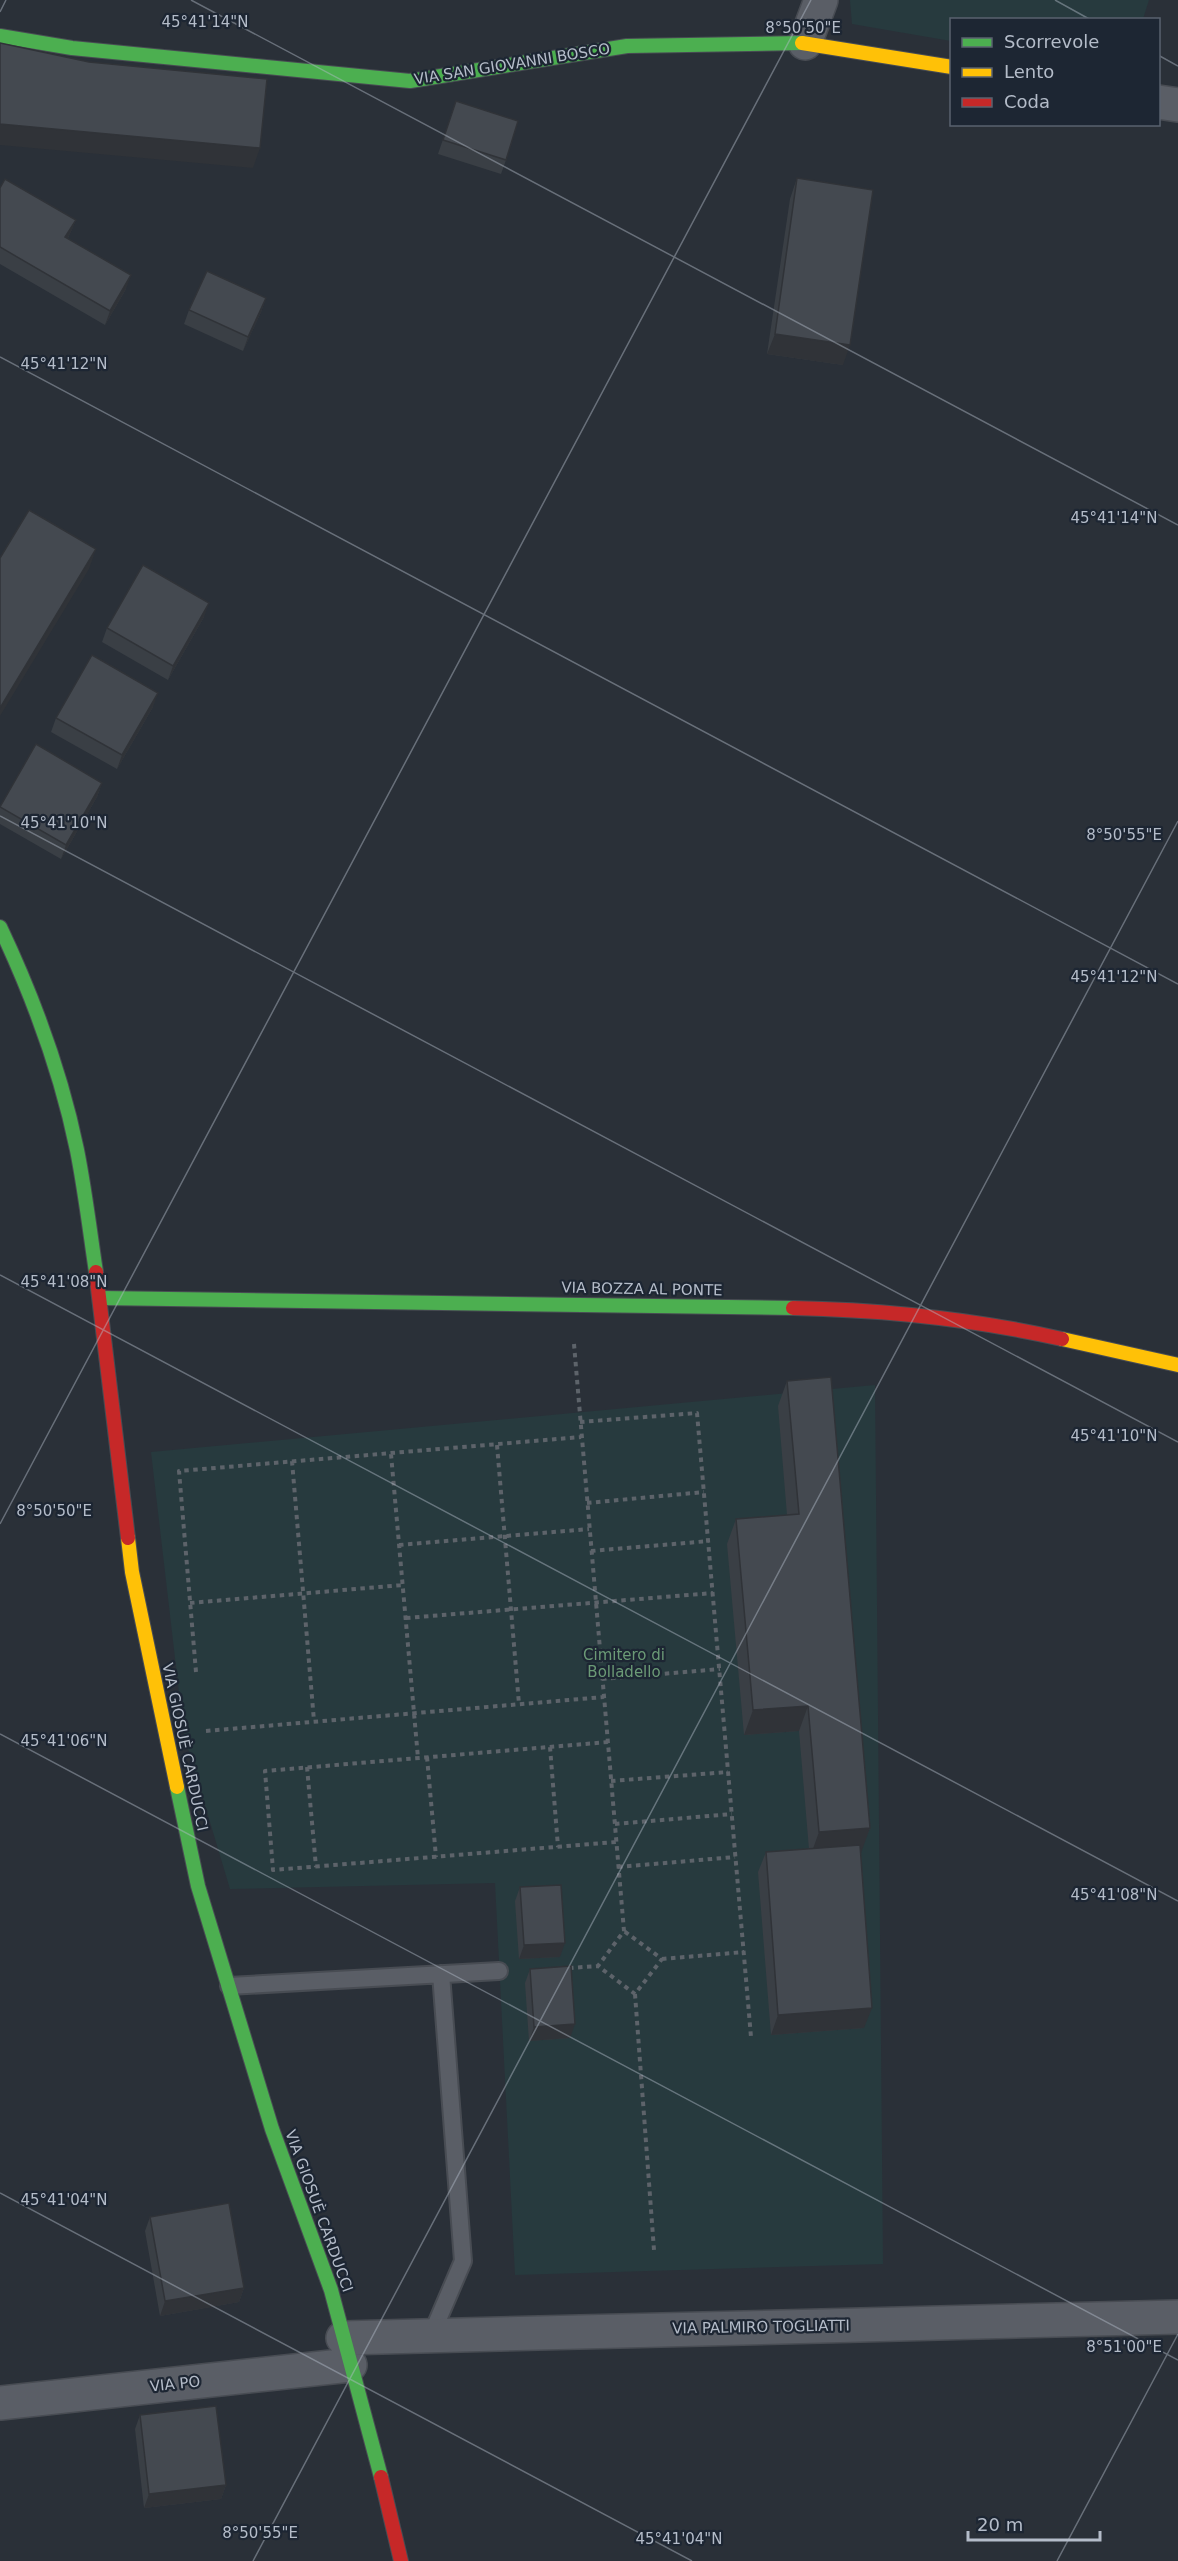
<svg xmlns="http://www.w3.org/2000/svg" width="1178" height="2561" font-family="'DejaVu Sans',sans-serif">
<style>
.green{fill:#273a3e}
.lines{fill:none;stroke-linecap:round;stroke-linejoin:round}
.lane-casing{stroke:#484c53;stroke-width:20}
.street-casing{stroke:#484c53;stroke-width:36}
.fast-casing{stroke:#484c53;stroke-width:16}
.slow-casing{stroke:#484c53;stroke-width:16}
.jam-casing{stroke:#484c53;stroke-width:16}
.path{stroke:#5d636a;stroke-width:4;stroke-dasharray:4.5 4.5;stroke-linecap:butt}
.lane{stroke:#5a5e66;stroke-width:16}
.street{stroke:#5a5e66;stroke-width:33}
.fast{stroke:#4caf50;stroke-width:14}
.slow{stroke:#ffc107;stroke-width:14}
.jam{stroke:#c62828;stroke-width:14}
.wall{fill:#3a3f45}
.shaded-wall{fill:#303338}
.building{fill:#444950;stroke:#303338;stroke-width:1.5}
.ticks{fill:none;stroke:#b4bcc9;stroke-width:1.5;stroke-opacity:0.45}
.labels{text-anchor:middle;stroke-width:4.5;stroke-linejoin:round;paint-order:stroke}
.street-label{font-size:15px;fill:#b4bcc9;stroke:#1d2633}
.park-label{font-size:15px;fill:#6b9a76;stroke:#1d2633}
.ticks-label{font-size:15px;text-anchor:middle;fill:#b4bcc9;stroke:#1d2633;stroke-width:4.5;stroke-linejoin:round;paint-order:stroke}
</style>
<rect width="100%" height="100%" fill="#2a3038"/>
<path class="green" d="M850,0H1149L1143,19L952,20L951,41L852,24Z
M875,1385L883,2264L515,2275L495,1883L230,1889L184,1735L151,1452Z"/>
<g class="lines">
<g class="lane-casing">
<path id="lane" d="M229,1986L499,1971
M431,2336L463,2261L441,1974"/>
</g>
<g class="street-casing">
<path id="street" d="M805,43L821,0
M1158,102L1178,105
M343,2338L1178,2317
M0,2403L350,2365"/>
</g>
<g class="fast-casing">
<path id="fast" d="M0,36L72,48L410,81L627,46L802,43
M0,927C34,999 61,1072 77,1150C85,1190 90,1232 96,1272
M100,1298L793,1308
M177,1787L198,1886L272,2129L331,2290L381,2477"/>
</g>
<g class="slow-casing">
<path id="slow" d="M802,43L952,67
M1062,1339L1178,1365
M128,1538L132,1572L177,1787"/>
</g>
<g class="jam-casing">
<path id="jam" d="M96,1272L128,1538
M793,1308C883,1310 974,1319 1062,1339
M381,2477L401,2561"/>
</g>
<path class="path" d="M574,1344L624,1931L598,1966L635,1994L662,1959L624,1931
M580,1422L697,1413L751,2037
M497,1445L519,1704
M391,1454L418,1758
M292,1461L314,1721
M587,1503L704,1492
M399,1545L589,1529
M591,1551L709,1541
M190,1603L403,1585
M406,1618L713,1593
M196,1672L179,1471L581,1437
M602,1679L720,1669
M206,1731L604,1697
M608,1742L265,1771L273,1870L616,1842
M550,1747L558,1847
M427,1757L436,1857
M307,1767L316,1867
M611,1781L728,1772
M615,1824L732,1814
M618,1867L735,1857
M662,1959L744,1952
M569,1968L598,1966
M635,1994L654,2250"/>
<use href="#lane" class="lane"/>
<use href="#street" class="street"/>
<use href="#fast" class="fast"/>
<use href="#slow" class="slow"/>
<use href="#jam" class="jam"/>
</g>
<path class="wall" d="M456,101L506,160L501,174L438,154Z
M797,178L843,365L767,354L790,199Z
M0,188L76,220L68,238L126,289L105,325L0,264Z
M266,298L261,312L243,351L184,324L189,310Z
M204,617L168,680L102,642L107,628Z
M153,707L117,769L51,732L56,718Z
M102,783L97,797L61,859L0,824V807Z
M787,1381L870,1828L860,1853L864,2028L771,2035L758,1872L766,1852L809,1849L799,1731L744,1735L727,1544L736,1519L787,1515L778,1406Z
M520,1887L560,1957L519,1959L515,1901Z
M530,1969L570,2038L529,2041L525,1983Z
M150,2217L244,2288L239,2302L160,2316L145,2231Z
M140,2415L226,2485L221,2499L144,2508L135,2429Z"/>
<path class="shaded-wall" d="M0,124L260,148L253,168L0,145Z
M76,220L70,234L60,251L65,237Z
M131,275L126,289L105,325L110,311Z
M266,298L261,312L243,351L248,337Z
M775,334L850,345L843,365L767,354Z
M96,549L89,569L0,716V708Z
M209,603L204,617L168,680L173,666Z
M158,693L153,707L117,769L122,755Z
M102,783L97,797L61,859L66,845Z
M808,1706L799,1731L744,1735L753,1710Z
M870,1828L861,1853L810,1857L819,1832Z
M565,1943L560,1957L519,1959L524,1945Z
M872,2008L864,2028L771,2035L778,2015Z
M575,2024L570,2038L529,2041L534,2027Z
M244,2288L239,2302L160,2316L165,2301Z
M226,2485L221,2499L144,2508L149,2494Z"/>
<path class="building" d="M0,43L89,62L267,79L260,148L0,124Z
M456,101L518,121L506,160L443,140Z
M797,178L873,190L850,345L775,334Z
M5,179L76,220L65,237L131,275L110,311L0,247V188Z
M207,271L266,298L248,337L189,310Z
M29,510L96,549L0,708V558Z
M143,565L209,603L173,666L107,628Z
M92,655L158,693L122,755L56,718Z
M36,744L102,783L66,845L0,807Z
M831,1377L870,1828L819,1832L808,1706L753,1710L736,1519L799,1514L787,1381Z
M860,1845L872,2008L778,2015L766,1852Z
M561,1885L565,1943L524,1945L520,1887Z
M571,1966L575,2024L534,2027L530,1969Z
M229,2203L244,2288L165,2301L150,2217Z
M216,2406L226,2485L149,2494L140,2415Z"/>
<path class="ticks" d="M191,0L1178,525M1055,0L1091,20M0,12L6,0M1158,55L1178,66M0,357L1178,984M0,816L1178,1442M0,1275L1178,1901M0,1524L811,0M0,1734L1178,2360M0,2193L692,2561M253,2561L1178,821M1057,2561L1178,2334"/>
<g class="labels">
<g class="street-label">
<text transform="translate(512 64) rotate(-9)" y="5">VIA SAN GIOVANNI BOSCO</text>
<text transform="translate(642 1289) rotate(1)" y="5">VIA BOZZA AL PONTE</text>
<text transform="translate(185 1747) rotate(78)" y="5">VIA GIOSUÈ CARDUCCI</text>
<text transform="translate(319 2211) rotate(70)" y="5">VIA GIOSUÈ CARDUCCI</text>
<text transform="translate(761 2327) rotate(-1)" y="5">VIA PALMIRO TOGLIATTI</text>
<text transform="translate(175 2384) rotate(-6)" y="5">VIA PO</text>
</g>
<g class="park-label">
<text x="624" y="1660">Cimitero di<tspan x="624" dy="17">Bolladello</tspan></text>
</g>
</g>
<g class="ticks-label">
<text x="205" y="27">45°41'14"N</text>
<text x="803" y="33">8°50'50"E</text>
<text x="64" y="369">45°41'12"N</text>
<text x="1114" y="523">45°41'14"N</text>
<text x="64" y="828">45°41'10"N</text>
<text x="1124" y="840">8°50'55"E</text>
<text x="1114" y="982">45°41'12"N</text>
<text x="64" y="1287">45°41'08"N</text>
<text x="1114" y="1441">45°41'10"N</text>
<text x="54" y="1516">8°50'50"E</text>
<text x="64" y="1746">45°41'06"N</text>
<text x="1114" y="1900">45°41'08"N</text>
<text x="64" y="2205">45°41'04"N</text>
<text x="1124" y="2352">8°51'00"E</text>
<text x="260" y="2538">8°50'55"E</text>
<text x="679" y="2544">45°41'04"N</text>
</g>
<rect x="950" y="18" width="210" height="108" fill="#1d2633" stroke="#59626f" stroke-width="1.5"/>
<rect x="962" y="38" width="30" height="9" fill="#4caf50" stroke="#59626f" stroke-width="1.5"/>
<text x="1004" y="48" font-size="18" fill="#b4bcc9">Scorrevole</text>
<rect x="962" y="68" width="30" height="9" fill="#ffc107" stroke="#59626f" stroke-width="1.5"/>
<text x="1004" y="78" font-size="18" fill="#b4bcc9">Lento</text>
<rect x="962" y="98" width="30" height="9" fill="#c62828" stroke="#59626f" stroke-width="1.5"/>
<text x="1004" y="108" font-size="18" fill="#b4bcc9">Coda</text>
<path d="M968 2531v9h132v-9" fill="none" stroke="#b4bcc9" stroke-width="3"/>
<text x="977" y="2531" font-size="18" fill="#b4bcc9" stroke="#1d2633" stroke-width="4.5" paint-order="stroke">20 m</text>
</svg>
